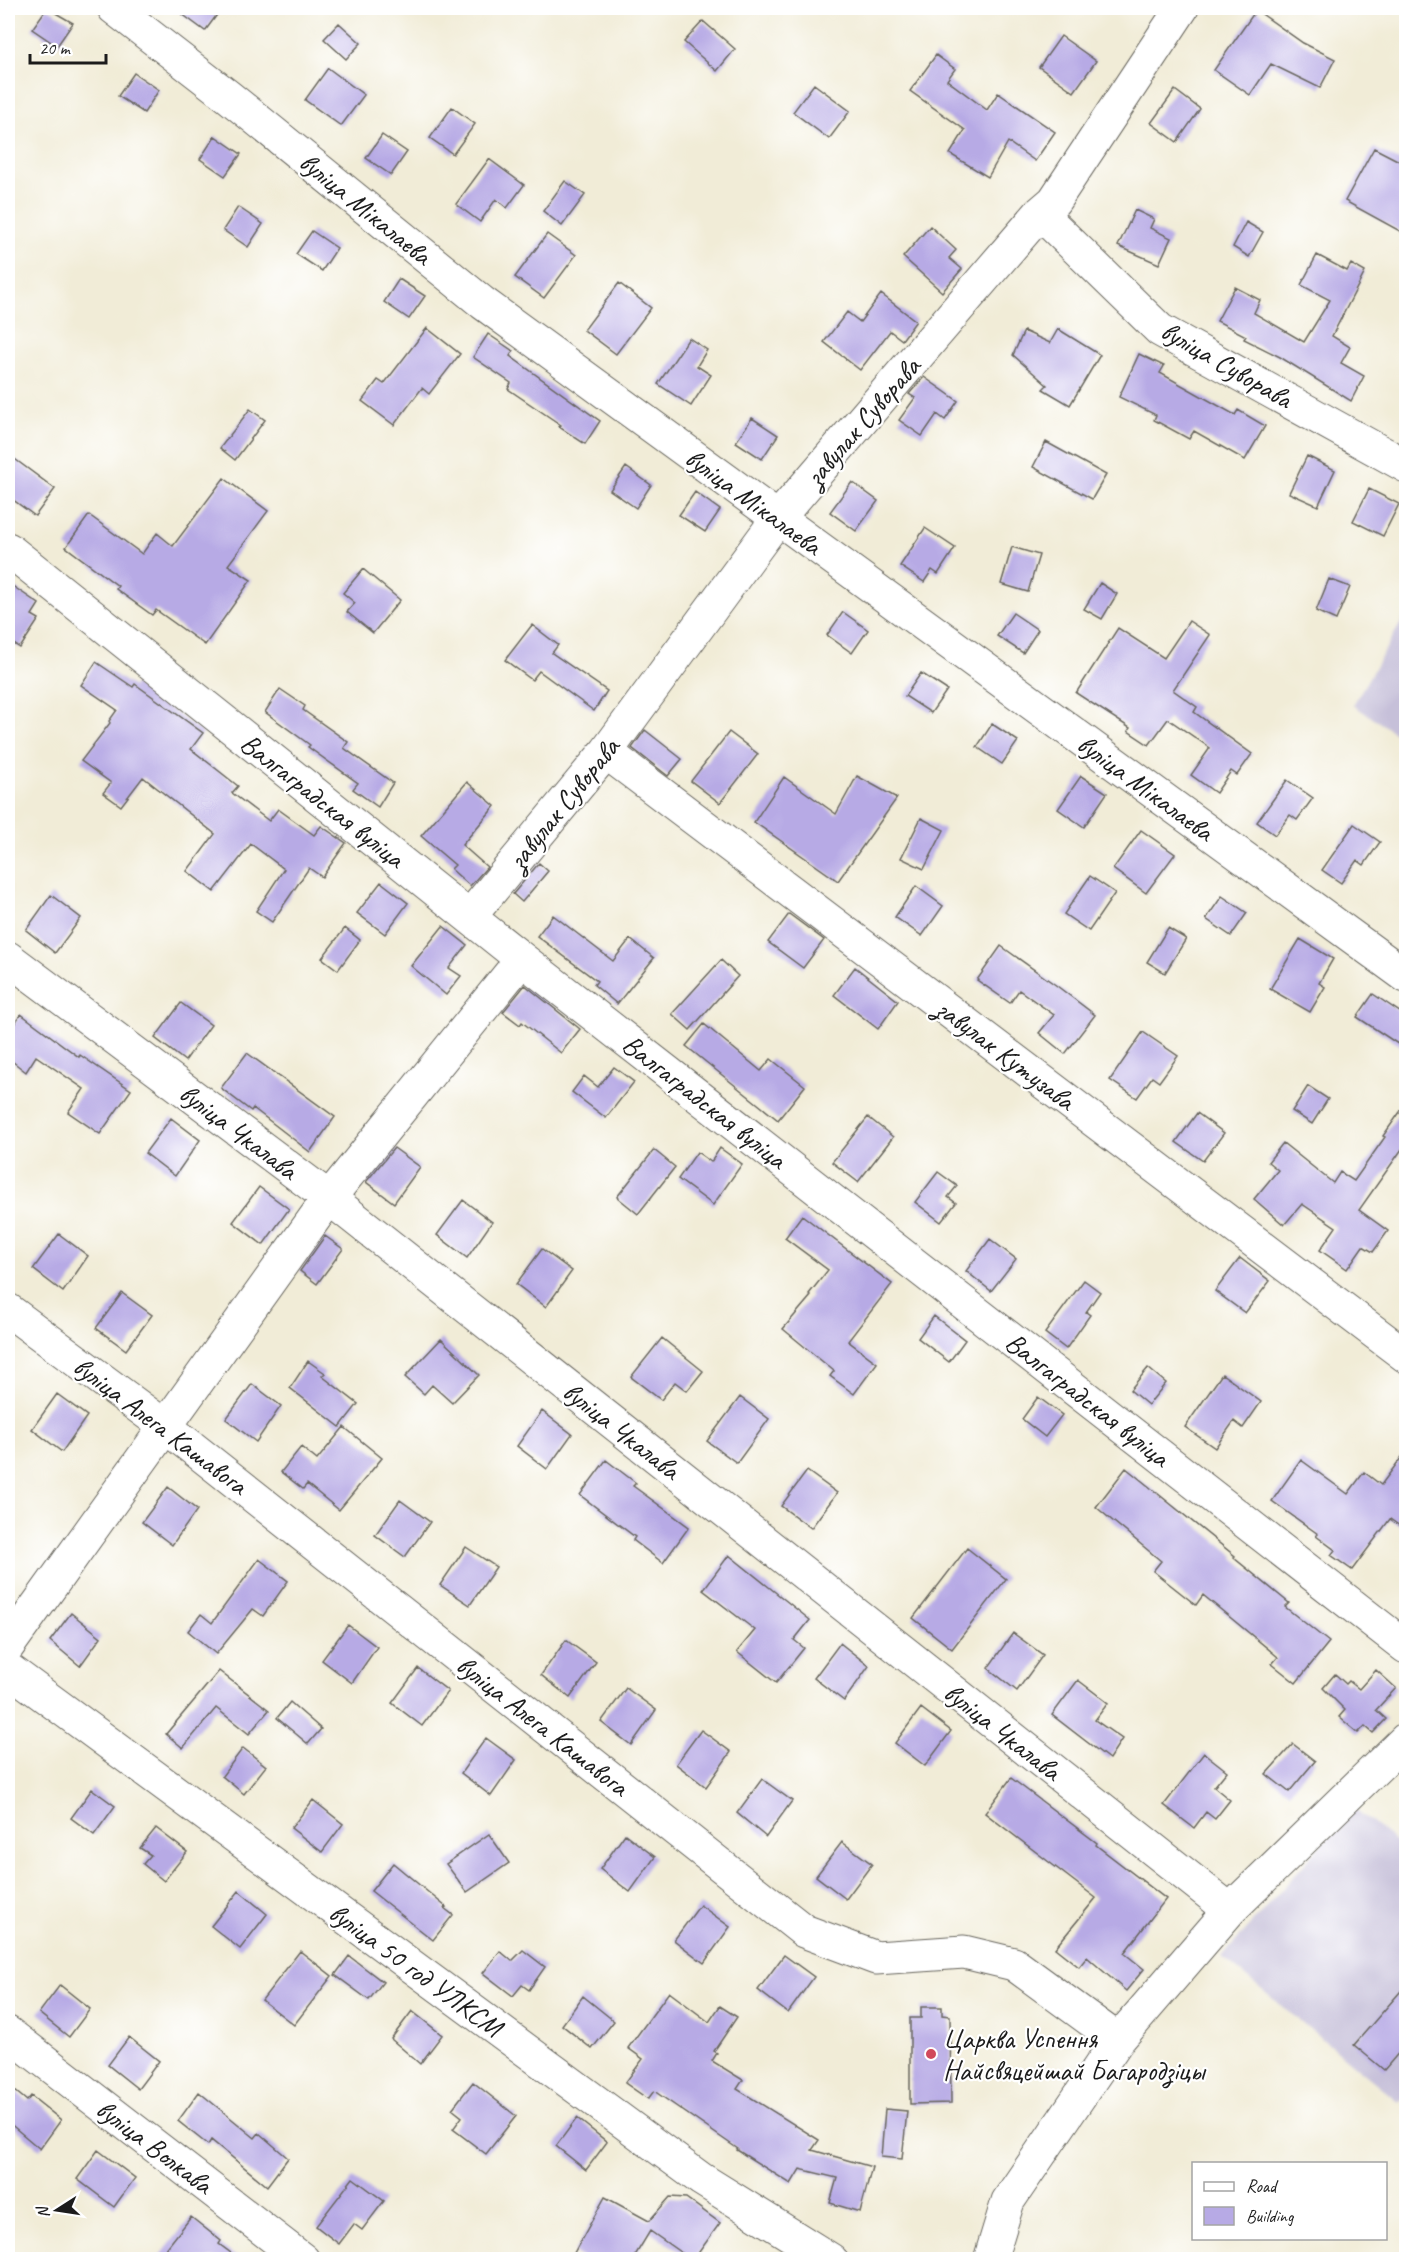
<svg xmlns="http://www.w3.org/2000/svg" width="1414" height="2267" font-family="Caveat,sans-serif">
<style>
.industrial{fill:#c6c0d9}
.building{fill:#b7aae5}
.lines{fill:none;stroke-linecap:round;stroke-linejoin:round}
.minor-casing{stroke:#67655d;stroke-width:35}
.minor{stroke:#fff;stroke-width:33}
.poi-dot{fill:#d1495b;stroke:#fff;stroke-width:2}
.labels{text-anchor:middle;stroke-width:4.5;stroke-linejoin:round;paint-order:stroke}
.street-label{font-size:28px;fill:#1c1c1c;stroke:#fff}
.poi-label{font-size:28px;fill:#1c1c1c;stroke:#fff;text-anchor:start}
</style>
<rect width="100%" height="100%" fill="#fff"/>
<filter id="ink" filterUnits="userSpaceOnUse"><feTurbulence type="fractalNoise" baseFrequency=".0167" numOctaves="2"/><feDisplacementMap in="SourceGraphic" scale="12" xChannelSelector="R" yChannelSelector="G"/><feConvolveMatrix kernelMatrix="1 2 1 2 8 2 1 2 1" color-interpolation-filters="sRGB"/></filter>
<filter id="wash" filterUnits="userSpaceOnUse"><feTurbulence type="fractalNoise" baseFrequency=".008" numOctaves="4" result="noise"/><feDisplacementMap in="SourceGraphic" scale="24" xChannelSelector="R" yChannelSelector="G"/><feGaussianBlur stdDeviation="1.35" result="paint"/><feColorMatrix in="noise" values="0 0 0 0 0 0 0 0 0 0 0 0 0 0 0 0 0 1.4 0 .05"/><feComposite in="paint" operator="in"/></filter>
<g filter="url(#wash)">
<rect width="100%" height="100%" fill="#f1ecd7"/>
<path class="industrial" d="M1406,614V740L1353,705Z
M1354,1808L1406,1850V2093L1399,2102L1222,1957Z"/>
<g id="blocks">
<path class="building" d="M47,8L73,23L57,46L32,29Z
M174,8H222L205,31Z
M1256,10L1303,43L1335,59L1320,88L1271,64L1250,95L1214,70Z
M703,21L735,49L717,71L684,42Z
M339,23L361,43L346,59L324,39Z
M1061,36L1096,61L1074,92L1039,67Z
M936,55L955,69L947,80L987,110L998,93L1055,132L1035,161L1008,142L988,177L950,154L965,130L910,91Z
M328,68L364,95L341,126L305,100Z
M134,73L159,90L144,113L118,96Z
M814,84L850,111L829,139L793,112Z
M1175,90L1200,109L1177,142L1151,123Z
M452,107L475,124L453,154L430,138Z
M382,135L407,152L391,175L366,158Z
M215,136L241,154L225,176L200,159Z
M1374,148L1407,165V235L1345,201Z
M489,159L524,185L507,208L496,199L480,222L456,204Z
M565,181L585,195L562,226L543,211Z
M238,207L263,224L248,247L223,230Z
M1135,210L1154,219L1150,228L1171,238L1159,264L1118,246Z
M1246,222L1263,232L1249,257L1233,247Z
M930,226L956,250L949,258L962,269L942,292L903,257Z
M312,231L337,248L322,271L296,254Z
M547,234L576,255L544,298L515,277Z
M1317,255L1347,271L1351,264L1365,272L1332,336L1350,347L1341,363L1364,376L1351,401L1280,357L1244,339L1246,336L1217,321L1235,287L1260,300L1254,313L1304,342L1330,300L1301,285Z
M399,279L425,296L409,319L384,302Z
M619,283L651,308L616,354L584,330Z
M881,294L916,321L902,340L890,331L860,370L824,342L847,312L860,322Z
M427,328L460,354L429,394L422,388L394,425L362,401L378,380L384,384Z
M1058,329L1100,355L1070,405L1043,389L1047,385L1013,355L1024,331L1050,343Z
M488,334L513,351L510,356L600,421L585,444L559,427L561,425L508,389L511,383L473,357Z
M689,338L707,350L697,366L711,375L691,406L658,384Z
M1139,354L1164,366L1160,373L1235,415L1238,410L1265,426L1245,460L1194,431L1189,439L1154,420L1156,415L1119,397Z
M924,377L958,401L945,420L937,414L922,436L899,420L915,398L909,394Z
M250,409L265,420L235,460L220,448Z
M752,418L778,435L762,459L736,442Z
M1046,442L1106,475L1092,499L1033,467Z
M8,454L55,489L35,516L8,496Z
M1307,456L1335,470L1318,506L1289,493Z
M626,467L651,485L636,508L610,490Z
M224,478L268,511L228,565L251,580L205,645L156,610L152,615L116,589L118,586L66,547L89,515L142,554L157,533L173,546Z
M852,482L878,501L856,531L830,512Z
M1369,489L1399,504L1383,536L1353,521Z
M695,492L720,510L705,532L679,515Z
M925,528L955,548L938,574L932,570L924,582L900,566Z
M1012,547L1039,555L1028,592L1001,584Z
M363,569L400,600L373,633L347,612L355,603L343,593Z
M1329,579L1350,587L1336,620L1316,611Z
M8,583L39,604L32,615L39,619L20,648L8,640Z
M1100,583L1117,594L1102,619L1084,609Z
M843,612L868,630L852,653L827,635Z
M1013,613L1038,630L1023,653L997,636Z
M1189,621L1210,635L1173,690L1197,707L1194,712L1252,754L1237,775L1231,771L1216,793L1191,775L1210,748L1168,719L1149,745L1128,731L1130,728L1076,693L1118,628L1164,658Z
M532,625L558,645L552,653L607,691L594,711L539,671L532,680L505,660Z
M96,662L133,687L135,684L203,733L191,749L238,786L232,793L269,821L278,809L314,835L321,826L346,843L322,877L309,868L272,922L256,911L284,869L251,844L214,892L187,871L215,834L143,777L121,806L103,793L111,783L81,761L110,723L109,721L117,710L81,685Z
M921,673L947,690L931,713L905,696Z
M280,689L305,706L303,710L348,742L344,748L393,783L378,807L353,789L358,783L308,747L310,745L265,712Z
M992,724L1018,741L1002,764L977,747Z
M645,730L682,759L668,776L632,748Z
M729,732L758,754L720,803L691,781Z
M857,776L897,798L838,881L754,822L784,777L836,814Z
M1081,776L1107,793L1084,827L1058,809Z
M1287,780L1313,798L1297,820L1290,815L1275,835L1257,822Z
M467,782L495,806L462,845L487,867L470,886L451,869L455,865L421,836Z
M921,818L944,830L924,869L901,858Z
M1354,824L1380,842L1364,865L1357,860L1341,883L1322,870Z
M1141,830L1175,854L1146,893L1113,869Z
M539,863L548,871L522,902L513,894Z
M1090,876L1115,893L1089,931L1064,914Z
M381,882L408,903L385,934L357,913Z
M916,886L943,906L922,936L895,917Z
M51,895L81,918L55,953L26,930Z
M1222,896L1247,913L1231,936L1206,919Z
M789,914L824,940L803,968L768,942Z
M553,915L613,961L630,939L654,958L617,1004L594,985L597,981L537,936Z
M443,926L467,945L449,968L461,976L446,995L411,966Z
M345,928L360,940L338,970L322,958Z
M1168,928L1186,939L1165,973L1147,962Z
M1300,939L1333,959L1319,983L1325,987L1310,1012L1270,989Z
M1001,946L1057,986L1095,1015L1065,1054L1039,1033L1054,1015L1019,990L1010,1003L977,980Z
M721,960L738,976L690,1030L672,1014Z
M855,967L898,1001L878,1029L834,995Z
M525,985L580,1029L561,1053L522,1022L520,1025L503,1012Z
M1373,994L1407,1017V1050L1357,1017Z
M181,1003L211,1025L185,1061L155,1038Z
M21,1014L79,1057L80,1055L131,1090L100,1134L68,1112L84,1089L36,1056L26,1072L8,1058V1033Z
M704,1024L761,1071L771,1059L805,1086L778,1120L686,1046Z
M1143,1032L1178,1056L1159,1082L1152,1077L1137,1098L1110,1080Z
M247,1053L335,1117L310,1152L253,1108L251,1111L221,1088Z
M614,1067L634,1082L606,1118L572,1092L584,1076L598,1087Z
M1308,1086L1328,1099L1312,1124L1292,1111Z
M1407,1102V1152L1402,1149L1359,1210L1388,1231L1373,1252L1363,1246L1347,1269L1320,1250L1336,1227L1302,1204L1284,1225L1254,1199L1278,1170L1268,1162L1283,1143L1333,1183L1340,1172L1354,1181L1385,1137L1383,1136Z
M1197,1113L1224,1133L1203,1161L1176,1142Z
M868,1117L893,1137L858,1182L832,1162Z
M171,1118L200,1140L175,1176L145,1153Z
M394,1148L420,1167L394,1203L366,1182Z
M720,1148L742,1164L713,1205L678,1179L697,1152L711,1162Z
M654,1150L675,1167L638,1214L617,1197Z
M938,1172L957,1186L948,1197L956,1203L941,1222L915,1202Z
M259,1187L289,1209L263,1245L233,1222Z
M463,1200L492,1222L467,1258L437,1235Z
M802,1215L892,1284L848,1341L877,1363L854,1394L830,1376L834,1371L783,1329L811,1296L809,1294L828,1270L785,1238Z
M59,1234L88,1256L63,1292L33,1269Z
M325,1236L343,1249L317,1284L300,1271Z
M990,1239L1016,1259L991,1291L966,1271Z
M542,1249L572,1271L546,1307L516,1284Z
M1240,1258L1270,1281L1245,1313L1215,1291Z
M1084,1280L1100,1292L1086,1312L1090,1315L1066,1349L1045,1333Z
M122,1293L152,1315L126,1350L96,1328Z
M934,1316L965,1340L949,1362L918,1338Z
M662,1338L703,1371L687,1391L675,1382L661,1400L631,1377Z
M441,1339L479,1375L452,1403L432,1385L424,1394L405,1377Z
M308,1361L325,1373L322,1376L358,1404L340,1427L290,1388Z
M1148,1368L1166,1383L1148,1405L1130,1390Z
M1222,1374L1261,1402L1243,1428L1234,1421L1215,1448L1185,1427Z
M252,1384L281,1406L256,1442L226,1419Z
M57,1394L87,1416L62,1452L32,1429Z
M740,1397L769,1419L737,1463L707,1441Z
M1038,1397L1062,1415L1045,1437L1022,1419Z
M542,1411L572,1434L547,1469L517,1446Z
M344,1427L382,1458L339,1510L307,1484L303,1489L281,1472L301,1447L317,1460Z
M1407,1450V1531L1390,1519L1352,1570L1331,1555L1335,1550L1316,1536L1318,1534L1272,1501L1301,1460L1348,1494L1364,1472L1381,1485Z
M606,1460L636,1483L633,1486L689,1527L663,1563L633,1540L635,1537L580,1495Z
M1126,1468L1235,1556L1234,1558L1289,1603L1285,1607L1329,1642L1296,1683L1272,1664L1278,1657L1203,1595L1196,1605L1153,1571L1161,1561L1096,1507Z
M807,1471L837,1493L811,1528L781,1506Z
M168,1487L197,1510L172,1545L142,1522Z
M400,1500L430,1522L405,1557L375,1535Z
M466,1547L496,1567L470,1605L440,1585Z
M967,1548L1006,1579L952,1649L913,1618Z
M729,1555L810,1620L794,1640L804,1648L776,1683L737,1652L755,1630L703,1590Z
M259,1559L288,1581L263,1616L253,1609L216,1654L188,1631L201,1614L212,1623Z
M71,1613L101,1637L80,1666L50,1641Z
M348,1625L377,1647L352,1683L322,1660Z
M1013,1633L1043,1655L1017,1691L988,1668Z
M566,1640L596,1662L570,1698L541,1675Z
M840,1643L869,1666L844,1701L814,1678Z
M418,1668L448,1691L422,1726L392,1703Z
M1376,1670L1396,1688L1376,1710L1386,1719L1373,1733L1365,1726L1358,1733L1339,1717L1345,1710L1323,1688L1335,1674L1346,1684L1349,1681L1359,1689Z
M219,1671L269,1710L249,1734L216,1708L183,1748L166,1734Z
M1078,1680L1108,1703L1095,1720L1122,1739L1109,1759L1052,1715Z
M626,1688L656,1710L631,1745L601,1722Z
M290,1702L321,1729L308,1744L277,1718Z
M921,1708L951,1731L925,1766L895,1743Z
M701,1730L731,1752L706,1787L676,1764Z
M486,1738L516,1760L491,1796L461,1773Z
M1293,1744L1315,1761L1289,1792L1266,1774Z
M243,1748L266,1766L244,1794L222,1776Z
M1204,1753L1227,1771L1214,1787L1230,1800L1215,1819L1206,1812L1194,1828L1164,1805Z
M1011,1778L1097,1843L1096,1845L1166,1899L1124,1953L1144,1969L1126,1991L1087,1957L1079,1967L1055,1948L1096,1898L985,1813Z
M762,1779L792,1801L766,1837L737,1813Z
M92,1789L115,1806L94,1835L71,1818Z
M313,1800L343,1824L322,1852L291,1828Z
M156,1828L187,1852L164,1881L143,1864L151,1855L140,1848Z
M489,1834L509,1863L467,1892L446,1864Z
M625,1834L655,1857L630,1892L600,1869Z
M842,1842L872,1864L846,1899L816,1876Z
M393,1863L446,1907L444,1908L453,1915L433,1940L371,1891Z
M239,1891L267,1914L240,1949L211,1926Z
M700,1905L730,1927L704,1963L674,1940Z
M523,1950L545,1967L529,1990L522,1985L513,1996L483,1973L500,1951L512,1961Z
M300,1951L332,1976L294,2025L262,2000Z
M784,1955L814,1977L788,2013L758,1990Z
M349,1956L383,1982L369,2000L335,1975Z
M1407,1984V2043L1384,2070L1354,2045Z
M60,1985L90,2009L69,2037L39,2013Z
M669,1992L709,2022L720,2006L737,2017L714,2051L717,2053L712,2061L743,2080L737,2089L819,2140L812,2150L872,2167L860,2212L830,2203L837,2178L800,2169L791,2184L737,2150L738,2149L654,2091L648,2099L625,2083L643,2059L628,2048Z
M583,1996L614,2021L592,2049L562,2025Z
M921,2007H942V2015L950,2016L951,2103L910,2104V2018H921Z
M412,2011L442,2035L420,2064L391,2039Z
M129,2037L159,2061L138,2089L108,2065Z
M473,2082L516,2116L486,2154L453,2129L462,2117L452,2109Z
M8,2085L27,2101L31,2096L61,2120L40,2149L8,2122Z
M199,2092L255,2138L259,2133L288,2158L267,2186L211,2140L208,2145L178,2121Z
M885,2109L907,2111L902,2159L881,2157Z
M577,2118L607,2142L586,2170L556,2146Z
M98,2150L135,2178L114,2207L77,2179Z
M353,2178L384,2201L362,2230L354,2224L339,2244L316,2226Z
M605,2197L649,2221L670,2197L686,2198L720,2223L694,2259H690L650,2231L633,2259H585L574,2253Z
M191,2217L221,2241L219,2244L239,2259H158Z"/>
</g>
</g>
<g filter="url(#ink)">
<use href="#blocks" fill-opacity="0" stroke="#67655d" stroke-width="1.5"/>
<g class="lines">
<g class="minor-casing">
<path id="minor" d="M114,8L229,97L483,303L1406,976
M1040,213L1160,330L1406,466
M8,549L522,959L1406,1647
M606,752L1406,1356
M470,916L606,752L778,518L1040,213L1054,201L1182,8
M8,958L329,1198L1230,1910
M8,1310L166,1427L804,1931L876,1958L964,1952L1014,1964L1118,2040
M8,1646L329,1198L522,959
M8,1669L701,2179L831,2260
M8,2033L303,2260
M990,2260L1008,2201L1118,2040L1230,1910L1406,1739"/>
</g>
<use href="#minor" class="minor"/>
</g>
</g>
<circle class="poi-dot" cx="931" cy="2054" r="6"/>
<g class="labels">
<g class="street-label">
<text transform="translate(366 208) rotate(39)" y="10">вуліца Мікалаева</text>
<text transform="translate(1227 364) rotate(30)" y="10">вуліца Суворава</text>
<text transform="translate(862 421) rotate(-49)" y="10">завулак Суворава</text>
<text transform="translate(754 501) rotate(36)" y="10">вуліца Мікалаева</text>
<text transform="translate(1146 787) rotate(36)" y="10">вуліца Мікалаева</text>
<text transform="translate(323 800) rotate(38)" y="10">Валгаградская вуліца</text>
<text transform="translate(563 803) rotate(-51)" y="10">завулак Суворава</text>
<text transform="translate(1006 1054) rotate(37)" y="10">завулак Кутузава</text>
<text transform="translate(705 1101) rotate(38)" y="10">Валгаградская вуліца</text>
<text transform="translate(239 1131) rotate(37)" y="10">вуліца Чкалава</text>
<text transform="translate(1088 1399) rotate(38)" y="10">Валгаградская вуліца</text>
<text transform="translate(161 1425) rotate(37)" y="10">вуліца Алега Кашавога</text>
<text transform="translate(622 1430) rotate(38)" y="10">вуліца Чкалава</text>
<text transform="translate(543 1725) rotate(38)" y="10">вуліца Алега Кашавога</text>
<text transform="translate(1003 1731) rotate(38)" y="10">вуліца Чкалава</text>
<text transform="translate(416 1969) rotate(36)" y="10">вуліца 50 год УЛКСМ</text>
<text transform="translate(155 2146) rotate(37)" y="10">вуліца Волкава</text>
</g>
<g class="poi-label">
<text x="943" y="2048">Царква Успення<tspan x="943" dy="32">Найсвяцейшай Багародзіцы</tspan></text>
</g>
</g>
<rect width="1414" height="2267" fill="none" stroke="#fff" stroke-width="30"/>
<rect x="1192" y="2162" width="195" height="78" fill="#ffffff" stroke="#a4a4a4" stroke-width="1.5"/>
<rect x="1204" y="2182" width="30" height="9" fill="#ffffff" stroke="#a4a4a4" stroke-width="1.5"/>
<text x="1246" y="2192" font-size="18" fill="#1c1c1c">Road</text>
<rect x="1204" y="2207" width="30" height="18" fill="#b7aae5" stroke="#a4a4a4" stroke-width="1.5"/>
<text x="1246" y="2222" font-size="18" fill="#1c1c1c">Building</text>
<g transform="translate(57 2210) rotate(258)" stroke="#ffffff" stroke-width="4.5" paint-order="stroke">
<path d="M0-4.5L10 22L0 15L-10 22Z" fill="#1c1c1c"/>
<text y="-9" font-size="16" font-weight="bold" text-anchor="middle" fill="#1c1c1c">N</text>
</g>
<path d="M30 54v9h76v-9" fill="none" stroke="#1c1c1c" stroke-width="3"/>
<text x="39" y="54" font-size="18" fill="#1c1c1c" stroke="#ffffff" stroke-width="4.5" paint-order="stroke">20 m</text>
</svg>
